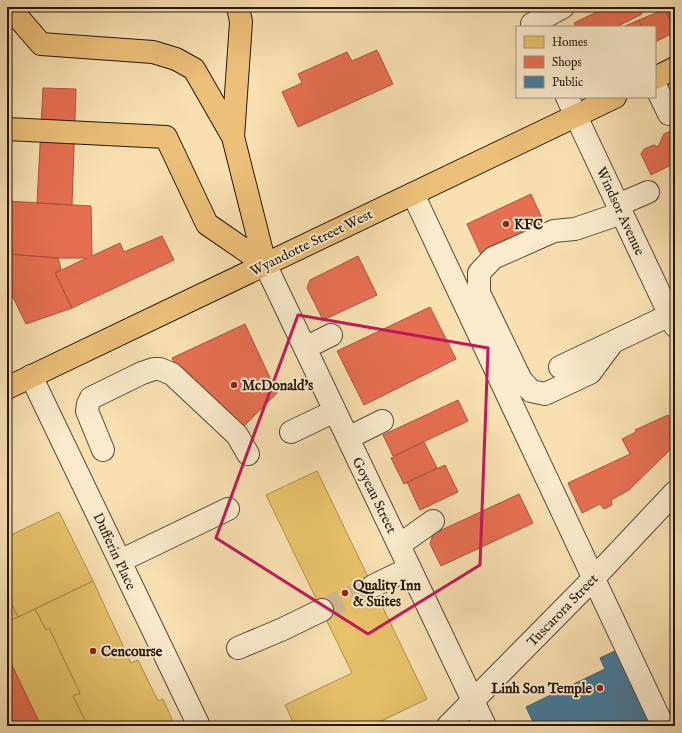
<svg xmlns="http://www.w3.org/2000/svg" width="682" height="733" font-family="'IM FELL English',serif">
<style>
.homes{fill:#e9c46a;stroke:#ae904e}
.shops{fill:#e76f51;stroke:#ac543d}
.public{fill:#457b9d;stroke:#3b5d72}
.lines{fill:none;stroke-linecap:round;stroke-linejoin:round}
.minor-tunnel{stroke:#cdb890;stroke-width:22;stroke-dasharray:22 11;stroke-linecap:butt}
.minor-casing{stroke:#584837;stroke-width:24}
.major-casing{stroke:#23160e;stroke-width:24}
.minor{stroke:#faebcc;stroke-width:22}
.major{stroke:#ecc078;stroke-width:22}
.marked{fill:none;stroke:#c2185b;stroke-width:3;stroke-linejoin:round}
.poi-dot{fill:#8f2418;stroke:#faebcc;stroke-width:1.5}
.labels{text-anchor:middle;stroke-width:4;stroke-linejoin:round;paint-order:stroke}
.street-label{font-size:14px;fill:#23160e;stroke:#faebcc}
.poi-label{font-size:14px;font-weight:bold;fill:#23160e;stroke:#faebcc;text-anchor:start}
</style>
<rect width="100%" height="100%" fill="#f8e0b1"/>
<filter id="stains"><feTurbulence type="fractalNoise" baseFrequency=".005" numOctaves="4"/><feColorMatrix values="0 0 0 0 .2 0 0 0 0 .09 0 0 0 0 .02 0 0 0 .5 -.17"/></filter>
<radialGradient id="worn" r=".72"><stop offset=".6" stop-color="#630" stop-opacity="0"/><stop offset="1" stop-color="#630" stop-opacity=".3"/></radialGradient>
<path class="homes" d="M317,471L427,699L371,726H295L285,705L352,673L266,495Z
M59,512L93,581L18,617L7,595V537Z
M93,581L131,663L138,660L158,701L163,699L175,726H88L73,696L80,693L49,628L46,630L35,609Z
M7,595L18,617L7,622Z
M35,609L46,630L49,628L80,693L73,696L88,726H41L7,655V641L9,640L7,635V622Z"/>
<path class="shops" d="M607,7H641L639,8L642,14L616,27H576L574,23Z
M670,7H675V31L665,9Z
M665,9L675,32L655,42V27H642L639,20Z
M639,20L642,27H623Z
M377,50L393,84L298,127L282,92L302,83L298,74L347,52L352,61Z
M43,88L76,89L72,205L37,203Z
M675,129V163L651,175L641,154L644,149L654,145L658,147L664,134Z
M531,194L545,225L481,255L467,224Z
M7,201L91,206L92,256L120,243L124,252L162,236L174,260L72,308L55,273L87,258H58L7,254Z
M7,254L58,258L61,269L55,273L72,308L26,324L7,285Z
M358,256L377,295L323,320L307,288L310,280Z
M430,307L456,359L364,405L337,351Z
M245,324L277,393L240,430L177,368L172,358Z
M458,400L468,421L393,456L383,435Z
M668,415L675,431L669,433L674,446L629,490L611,500L612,505L604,509L600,504L582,513L568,483L630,454L622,439L636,432L635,430Z
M424,442L437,468L404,484L391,458Z
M445,465L458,492L420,510L407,482Z
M519,494L533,523L441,566L430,544L433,534Z
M7,655L41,726H7Z"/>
<path class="public" d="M617,650L651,720L638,726H535L526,707L605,669L600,658Z"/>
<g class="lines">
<path class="minor-tunnel" d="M322,610L373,586"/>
<g class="minor-casing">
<path id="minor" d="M532,24L563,7
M655,85L669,114
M567,97L675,326
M413,194L663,726
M618,205L648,192
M265,264L485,726
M613,342L590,373L545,394L531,391L521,380L479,293V273L493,258L554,231L575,229L622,213
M305,348L331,335
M560,367L670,315
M31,376L199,726
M291,432L335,411
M348,438L382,421
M103,450L87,411L88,404L91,398L142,373L154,369H160L172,374L237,435L248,454
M399,545L433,521
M120,561L228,509
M373,586L410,568
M238,648L283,629L322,610
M448,726L594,578L675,492"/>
</g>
<g class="major-casing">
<path id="major" d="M9,7L41,44L153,52L176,59L194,69L233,137L265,264
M655,78L675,68
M7,129L166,137L207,224L265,264
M233,137L241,22L238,7
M7,388L615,97"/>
</g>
<use href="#minor" class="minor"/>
<use href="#major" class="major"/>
</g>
<path class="marked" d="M298,315L488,348L480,565L368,634L216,538Z"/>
<g class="poi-dot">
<circle cx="506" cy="224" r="4"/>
<circle cx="234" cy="385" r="4"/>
<circle cx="345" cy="593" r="4"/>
<circle cx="93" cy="651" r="4"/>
<circle cx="600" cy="688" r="4"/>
</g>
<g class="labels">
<g class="street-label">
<text transform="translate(621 211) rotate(65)" y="5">Windsor Avenue</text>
<text transform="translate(311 242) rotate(-26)" y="5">Wyandotte Street West</text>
<text transform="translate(375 495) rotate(64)" y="5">Goyeau Street</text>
<text transform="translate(115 551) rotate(65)" y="5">Dufferin Place</text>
<text transform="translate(562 610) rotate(-46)" y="5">Tuscarora Street</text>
</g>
<g class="poi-label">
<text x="514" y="229">KFC</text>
<text x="242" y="390">McDonald's</text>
<text x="353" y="590">Quality Inn<tspan x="353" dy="16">&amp; Suites</tspan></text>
<text x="101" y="656">Cencourse</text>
<text x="592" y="693" text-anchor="end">Linh Son Temple</text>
</g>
</g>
<rect width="682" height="733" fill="none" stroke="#f8e0b1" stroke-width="24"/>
<rect x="8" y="8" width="666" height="717" fill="none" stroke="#23160e" stroke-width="2"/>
<rect x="12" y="12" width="658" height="709" fill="none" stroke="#23160e"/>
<rect x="516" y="26" width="140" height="72" fill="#faebcc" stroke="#a49680"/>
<rect x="524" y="36" width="20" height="12" fill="#e9c46a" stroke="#a49680"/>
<text x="552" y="46" font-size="12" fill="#23160e">Homes</text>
<rect x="524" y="56" width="20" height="12" fill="#e76f51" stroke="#a49680"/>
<text x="552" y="66" font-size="12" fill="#23160e">Shops</text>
<rect x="524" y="76" width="20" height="12" fill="#457b9d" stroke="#a49680"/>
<text x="552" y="86" font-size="12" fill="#23160e">Public</text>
<rect width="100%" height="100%" filter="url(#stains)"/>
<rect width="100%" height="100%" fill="url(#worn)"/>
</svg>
